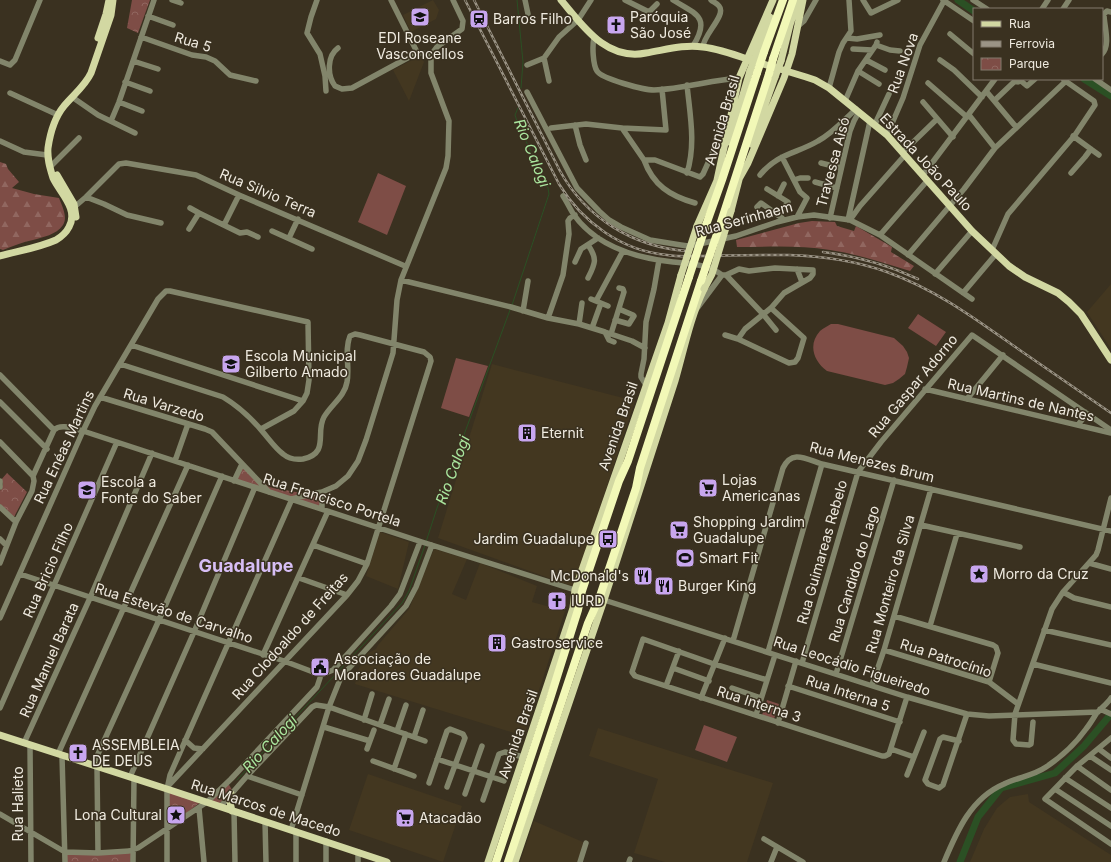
<svg xmlns="http://www.w3.org/2000/svg" width="1111" height="862" font-family="Inter,sans-serif">
<style>
.built{fill:#433720}
.grass{fill:#7e4d46}
.forest{fill:url(#forest-firs)}
.park{fill:url(#park-crowns)}
.lines{fill:none;stroke-linecap:round;stroke-linejoin:round}
.stream{stroke:#2b5024;stroke-width:1}
.river{stroke:#2b5024;stroke-width:7}
.minor{stroke:#82856b;stroke-width:5.5}
.major{stroke:#d2d8a2;stroke-width:7}
.highway{stroke:#f2f8b7;stroke-width:8}
.rail-casing{stroke:#9b9486;stroke-width:2.5}
.rail{stroke:#3a3120;stroke-width:1;stroke-dasharray:3;stroke-linecap:butt}
.major-bridge{stroke:#d2d8a2;stroke-width:7}
.highway-bridge{stroke:#f2f8b7;stroke-width:8}
.labels{text-anchor:middle;stroke-width:3;stroke-linejoin:round;paint-order:stroke}
.poi-label{font-size:14px;fill:#efeadf;stroke:#3a3120;text-anchor:start}
.street-label{font-size:14px;fill:#efeadf;stroke:#3a3120}
.water-label{font-size:15px;font-style:italic;fill:#aae69e;stroke:#3a3120}
.district-label{font-size:18px;font-weight:bold;fill:#d7bef5;stroke:#3a3120}
</style>
<defs>
<pattern id="forest-firs" width="22" height="20" patternUnits="userSpaceOnUse"><rect width="22" height="20" fill="#7e4d46"/><path d="M5 1l3.5 6h-7zM16 11l3.5 6h-7z" fill="#916760"/></pattern>
<pattern id="park-crowns" width="20" height="18" patternUnits="userSpaceOnUse"><rect width="20" height="18" fill="#7e4d46"/><path d="M2 6a3 3 0 1 1 6 0M12 15a3 3 0 1 1 6 0" fill="none" stroke="#916760"/></pattern>
</defs>
<rect width="100%" height="100%" fill="#3a3120"/>
<path class="built" d="M433,0L439,10L436,19L411,32L403,15Z
M416,58H422L424,62L409,101L393,70Z
M1111,284V349L1087,312Z
M492,364L635,401L574,587L438,538Z
M380,532L409,542L398,589L366,576Z
M434,549L467,559L452,594L466,600L480,563L537,586L532,602L565,611L524,736L355,684L358,670L368,653L376,649L378,645L409,609Z
M598,728L686,756L773,783L747,862H665L634,853L658,779L589,756Z
M368,774L462,806L443,862L349,830Z
M1028,794L1029,802L1111,855V862H970L984,829L997,808L1010,797Z
M534,821L583,842L579,862H520Z"/>
<path class="grass" d="M378,173L406,186L387,235L358,222Z
M918,314L946,332L936,346L908,328Z
M831,324H838L894,338L903,346L907,352L909,358L907,367L905,374L899,379L893,383L885,385L827,371C813,361 808,344 820,331C823,328 828,326 831,324Z
M456,358L488,366L469,417L441,408Z
M767,700L779,704L774,719L762,715Z
M704,725L737,737L727,762L695,750Z"/>
<path class="forest" d="M0,162L6,164L8,169L19,182L12,188L34,194L59,198C62,206 68,217 63,225C56,235 43,237 33,240C23,242 13,246 3,250L0,249Z
M812,221L835,222L837,226L854,231L856,226L892,247L891,252L914,266L910,271C884,263 857,254 830,250C800,245 768,247 737,247L736,240L799,223Z"/>
<path class="park" d="M132,0H150L138,33L127,28Z
M243,465L269,487L312,495L321,493L320,507L235,481Z
M7,473L27,492L14,517L0,504V491L3,484L1,480Z
M228,783L232,790L218,805L212,800Z
M168,789L202,801L167,828Z
M132,853V862H67V854Z"/>
<g class="lines">
<path class="stream" d="M517,0L523,62L521,88
M512,305L549,194L548,188L518,124L515,115L518,108
M426,542L437,508L510,310
M237,780L402,603L409,591L425,545"/>
<path class="river" d="M958,0L974,11
M1084,79L1111,96
M960,862L978,817L1001,788L1055,773L1084,746L1111,714"/>
<path class="minor" d="M172,0L181,3
M317,0L311,17L307,33L320,54L325,76L326,91
M391,0L418,54
M525,0L528,14
M625,0L649,12L657,4
M673,0C696,14 711,17 693,46
M863,0L871,13L898,0
M943,0L974,21
M973,0L987,9
M1042,9L1048,0
M1063,9L1069,0
M148,16L173,25
M797,27L804,21L816,0
M950,34L974,54
M141,37L192,55L206,57L215,61L230,75L256,81
M594,38C592,46 593,65 597,71C602,79 644,90 654,90C683,89 711,80 739,78
M847,38L857,39L880,35
M876,45L890,50L900,51
M703,47C703,35 727,15 719,6C717,3 713,2 711,0
M338,48C327,56 327,75 335,86L342,89L352,88L413,55L422,53L431,55
M853,49L872,50
M1102,54C1111,45 1104,26 1104,14L1107,11L1111,12
M544,58L549,81
M866,60L885,70
M940,60L954,70L982,97
M0,61L10,65L15,60L40,0
M133,61L158,69
M527,65L544,58L559,37L578,20L591,0
M858,71L879,84
M1095,79L1111,90
M125,82L150,91
M928,83L967,117
M829,88L839,52L843,43L851,31L849,0
M986,91L1016,127
M527,92L577,188L599,211L609,220L621,227L650,240L681,245L688,246L699,244L736,236L777,222L797,217L814,215L850,220L880,235L972,299
M10,93L58,115
M72,97L98,115L135,133
M995,100L1015,81L1018,82L1021,81L1027,86L1035,79
M845,101L858,71L876,45L877,42
M119,102L142,111
M923,102L953,137
M969,115L995,148
M111,121L119,102L154,0
M875,124L889,94
M575,125L580,145L586,160
M551,128L586,124L622,128L644,160H655L700,177L703,174L713,152
M622,128L666,130L662,89
M887,135L903,98L920,45L944,1
M1073,136L1099,155
M0,141L24,152L47,155
M903,152L937,119
M782,157L800,192L807,198L797,217
M644,160C653,185 670,196 695,203
M821,163L841,168
M50,167L79,138
M687,173C696,144 690,115 687,85
M1071,173L1085,157L1091,149
M760,175C778,153 796,154 818,141C833,133 844,120 856,109
M923,175L995,79
M794,180L800,178H808
M815,182L837,188
M767,189L788,202L779,216
M563,196C567,202 570,209 574,215C597,247 636,258 673,262C690,264 707,264 722,275
M778,196L784,184
M86,197L104,204L127,215L161,223
M757,207L761,203L782,218
M190,208L199,213
M72,209L86,197L119,164L126,163L196,175L239,195L405,266
M830,218L850,131L854,121L859,112
M848,220L870,121
M850,220L860,206L905,155
M224,225L239,195
M189,229L199,213L240,233L247,232L258,237
M272,231L312,249
M880,235L927,181
M289,238L298,219
M588,245C598,259 595,264 588,278
M992,250L1008,214L1075,135L1095,105L1094,101L1064,80
M908,255L964,189L995,148L1066,81
M575,262L581,249L598,238
M797,269L802,282
M935,274L972,231
M726,275L763,314L776,330
M401,280L511,307L548,318L579,324L605,332L632,341L645,348
M963,293L996,254
M591,299L608,306
M596,301L623,251
M698,307L722,275H726L739,269L749,271L775,268L813,270V274L810,278L784,293L771,308L745,329L738,339
M523,311L528,281
M548,318L563,275L569,234L568,221L570,218L575,215
M615,320L629,324L634,316L633,315L619,309
M579,324L582,303
M592,328L601,303
M605,332L609,340L614,342
M611,334L624,292L623,289L619,288
M725,335L738,339L789,363L795,362L798,358L804,338L771,308
M131,345L303,401
M120,364L223,397C238,406 251,418 262,431C269,439 275,448 283,454C289,459 296,460 303,459C330,453 315,433 324,417C331,405 345,396 347,382C350,367 344,350 350,336L355,334L360,335L424,352L430,357L431,361L367,564L358,581L347,595L168,786
M0,375L54,430
M646,385L641,377V374L644,359L646,322L654,289L659,260
M925,389L1111,433
M100,397L205,429L212,432L269,492
M967,399L1003,355
M0,402L47,449
M1078,425L1084,417L1085,412
M0,442L33,476
M175,461L188,424
M0,481V487
M234,481L242,464
M0,507L16,522
M322,509V492
M921,525L1020,547
M0,539L6,545
M313,545L367,564
M0,563L16,522L32,491L34,481L33,476L54,430C61,423 74,429 83,431L422,542L575,590
M1089,563L1111,569
M20,574L284,661L321,675
M299,578L347,595
M1063,592L1074,598L1111,607
M604,600L907,697L967,714L989,716L1098,712
M894,616L993,645L996,647L998,653L989,682
M0,618L83,431L95,406L158,299L166,291H170L308,322L309,380L307,393L303,401L294,411L261,429
M930,626L957,534
M1044,630L1111,645
M733,641L783,468C792,449 806,459 822,464L1111,531
M884,650L989,682L1018,704
M768,652L822,464
M263,655L328,511
M802,663L858,472L881,442L972,335L1111,430
M1033,664L1111,683
M673,668L709,681
M836,674L894,480
M767,680L714,664L643,639L632,672L635,676L882,756H885L889,754L907,697
M872,685L884,650L931,489
M666,686L679,651
M788,686L900,722
M732,688L761,698
M701,698L725,638
M0,708L117,442
M1100,709L1111,714
M756,715L775,655
M364,720L372,694
M1033,722L1031,744L1029,745L1016,744L1013,740L1015,714L1052,609L1063,592L1096,555L1098,550L1111,498
M778,723L796,661
M380,725L389,699
M324,727L370,741
M397,731L406,705
M414,737L423,710
M1111,738L1077,766L1045,799L1111,844
M185,740L194,748L203,749
M959,741L943,737L940,739L925,780L928,784L939,788L943,785L967,714
M24,743L90,598L152,453
M30,745L31,862
M367,749L374,730
M891,749L914,757
M1099,749L1111,758
M58,754L188,465
M62,756L65,862
M1090,756L1111,770
M437,759L504,781
M373,761L414,776
M93,765L159,620L222,476
M1077,766L1111,790
M97,767L98,853
M394,769L406,734
M907,775L924,732
M247,776L302,795
M130,777L194,632L255,487
M1065,778L1111,808
M429,783L447,731L450,729L463,734L465,738L447,787
M1055,789L1111,826
M465,794L482,746
M483,800L499,754L505,752L523,757
M220,807L247,776L312,707L316,705L329,707L341,677L406,606L416,587L432,545
M199,808L204,862
M234,811L235,862
M0,814L65,852L98,853L129,851L138,848L207,802L231,779L317,687L321,675L333,670L391,606L400,594L420,542
M265,821L266,862
M291,830L329,707L425,741
M296,831V862
M764,839L803,862
M326,841V862
M133,862L134,779
M167,862V789L170,775L292,499L311,494L322,492L336,486L348,476L358,461L366,440L393,353L397,300L401,280L446,168L448,156L449,121L431,73V55L437,47L462,29L463,21L453,0
M358,862V852
M580,862L586,843
M629,862L630,859
M771,862L777,847
M944,862C957,831 971,798 1004,784C1018,777 1033,776 1046,767C1061,757 1076,743 1086,729C1090,724 1093,719 1096,714C1101,708 1107,704 1111,698"/>
<path class="major" d="M561,0C583,26 606,61 646,53C665,50 684,44 703,47C719,49 733,54 747,59C767,65 786,71 806,77L815,80L829,88L887,135L972,231L1009,266L1025,277L1058,293L1069,302L1081,314L1111,360
M98,38L106,14L109,0
M757,52L770,17
M781,61L790,25L798,0
M729,142L750,71
M751,144L775,77
M57,175L74,204L76,217
M739,179L748,163L784,78L792,54L803,0
M717,180L739,78L773,0
M731,211L740,176
M697,226L719,176
M0,256C18,251 38,248 56,240C61,237 66,233 69,227C79,209 60,193 53,178C50,168 47,159 48,148C50,134 55,117 64,106C73,95 85,86 91,73L111,15L113,0
M0,735L167,789L387,862
M231,794L230,802L232,811
M488,862L573,608L575,590L668,323L681,275
M515,862L604,600L675,381C684,350 690,318 704,289"/>
<path class="highway" d="M764,52L783,0
M773,59L793,0
M706,225L722,180L757,73
M720,225L769,74
M496,862L550,699L578,610L582,591L619,481L628,461L689,277
M508,862L588,623L600,596L636,488L640,468L701,281"/>
<g class="rail-casing">
<path id="rail" d="M465,0L559,184C582,222 622,251 667,255C679,257 692,256 704,256C732,255 761,255 789,255C822,256 856,261 887,272C934,289 970,315 1011,344C1044,367 1078,390 1111,413
M474,0L560,171C586,218 633,247 687,251
M823,252C856,256 888,265 918,279"/>
</g>
<use href="#rail" class="rail"/>
<path class="major-bridge" d="M750,71L757,52
M775,77L781,61
M681,275L697,226
M704,289L712,274L731,211"/>
<path class="highway-bridge" d="M757,73L764,52
M769,74L773,59
M689,277L706,225
M701,281L720,225"/>
</g>
<defs>
<g id="school-square" transform="scale(1)"><rect x="-9" y="-9" width="18" height="18" rx="4" fill="#c8a6ef" stroke="#3a3120"/><path d="M0-5L7-2L0 1L-7-2ZM-4 1L0 2.5L4 1V4Q0 6-4 4Z" fill="#111"/></g>
<g id="station-square" transform="scale(1)"><rect x="-9" y="-9" width="18" height="18" rx="4" fill="#c8a6ef" stroke="#3a3120"/><path d="M-3-6H3Q5-6 5-4V2Q5 4 3 4L4.5 6H3L1.5 4h-3L-3 6H-4.5L-3 4Q-5 4-5 2V-4Q-5-6-3-6ZM-3.5-4v3h7v-3ZM-3.5 1v1.5H-2V1ZM2 1v1.5H3.5V1Z" fill="#111"/></g>
<g id="church-square" transform="scale(1)"><rect x="-9" y="-9" width="18" height="18" rx="4" fill="#c8a6ef" stroke="#3a3120"/><path d="M-1.2-6h2.4v3.5h3.3v2.4h-3.3V6h-2.4V-.1h-3.3v-2.4h3.3Z" fill="#111"/></g>
<g id="building-square" transform="scale(1)"><rect x="-9" y="-9" width="18" height="18" rx="4" fill="#c8a6ef" stroke="#3a3120"/><path d="M-4-6H4V6H1V3H-1V6H-4ZM-2.5-4.3h1.7v1.8h-1.7ZM.8-4.3h1.7v1.8H.8ZM-2.5-1h1.7V.8h-1.7ZM.8-1h1.7V.8H.8Z" fill="#111"/></g>
<g id="supermarket-square" transform="scale(1)"><rect x="-9" y="-9" width="18" height="18" rx="4" fill="#c8a6ef" stroke="#3a3120"/><path d="M-6-5.5h2.5l.6 2H6L4.5 2H-2.5L-4.4-4H-6ZM-1.5 3.2a1.3 1.3 0 1 0 .1 0ZM3 3.2a1.3 1.3 0 1 0 .1 0Z" fill="#111"/></g>
<g id="bus-square" transform="scale(1)"><rect x="-9" y="-9" width="18" height="18" rx="4" fill="#c8a6ef" stroke="#3a3120"/><path d="M-5-6H5V4H4V6H2V4H-2V6H-4V4H-5ZM-3.5-4V0h7V-4ZM-3.5 1.2v1.5H-2V1.2ZM2 1.2v1.5H3.5V1.2Z" fill="#111"/></g>
<g id="stadium-square" transform="scale(1)"><rect x="-9" y="-9" width="18" height="18" rx="4" fill="#c8a6ef" stroke="#3a3120"/><path d="M0-5a6.5 5 0 1 0 0 10a6.5 5 0 1 0 0-10ZM-3.5-1.8h7v3.6h-7Z" fill="#111"/></g>
<g id="sight-square" transform="scale(1)"><rect x="-9" y="-9" width="18" height="18" rx="4" fill="#c8a6ef" stroke="#3a3120"/><path d="M0-6L1.8-2.2L6-1.7L2.9 1.2L3.7 5.4L0 3.3L-3.7 5.4L-2.9 1.2L-6-1.7L-1.8-2.2Z" fill="#111"/></g>
<g id="restaurant-square" transform="scale(1)"><rect x="-9" y="-9" width="18" height="18" rx="4" fill="#c8a6ef" stroke="#3a3120"/><path d="M-5-6h1v4h1v-4h1v4h1v-4h1v5L-1.5 .5V6h-2V.5L-5-1ZM5-6V6H3V1.5H1.5Q1.5-4 5-6Z" fill="#111"/></g>
<g id="civic-square" transform="scale(1)"><rect x="-9" y="-9" width="18" height="18" rx="4" fill="#c8a6ef" stroke="#3a3120"/><path d="M-.6-6.5H3V-4.5H.6V-3L4-1V1h2V6H-6V1h2V-1L-.6-3ZM-1.2 2.5V6h2.4V2.5Z" fill="#111"/></g>
</defs>
<g fill-rule="evenodd">
<use href="#school-square" x="420" y="17"/>
<use href="#station-square" x="479" y="19"/>
<use href="#church-square" x="616" y="25"/>
<use href="#school-square" x="231" y="364"/>
<use href="#building-square" x="527" y="433"/>
<use href="#supermarket-square" x="708" y="488"/>
<use href="#school-square" x="87" y="490"/>
<use href="#supermarket-square" x="679" y="530"/>
<use href="#bus-square" x="608" y="539"/>
<use href="#stadium-square" x="685" y="558"/>
<use href="#sight-square" x="979" y="574"/>
<use href="#restaurant-square" x="643" y="576"/>
<use href="#restaurant-square" x="664" y="586"/>
<use href="#church-square" x="557" y="601"/>
<use href="#building-square" x="497" y="643"/>
<use href="#civic-square" x="320" y="667"/>
<use href="#church-square" x="78" y="753"/>
<use href="#sight-square" x="176" y="815"/>
<use href="#supermarket-square" x="405" y="818"/>
</g>
<g class="labels">
<g class="poi-label">
<text x="630" y="22">Paróquia<tspan x="630" dy="16">São José</tspan></text>
<text x="493" y="24">Barros Filho</text>
<text x="420" y="43" text-anchor="middle">EDI Roseane<tspan x="420" dy="16">Vasconcellos</tspan></text>
<text x="245" y="361">Escola Municipal<tspan x="245" dy="16">Gilberto Amado</tspan></text>
<text x="541" y="438">Eternit</text>
<text x="722" y="485">Lojas<tspan x="722" dy="16">Americanas</tspan></text>
<text x="101" y="487">Escola a<tspan x="101" dy="16">Fonte do Saber</tspan></text>
<text x="693" y="527">Shopping Jardim<tspan x="693" dy="16">Guadalupe</tspan></text>
<text x="594" y="544" text-anchor="end">Jardim Guadalupe</text>
<text x="699" y="563">Smart Fit</text>
<text x="993" y="579">Morro da Cruz</text>
<text x="629" y="581" text-anchor="end">McDonald's</text>
<text x="678" y="591">Burger King</text>
<text x="571" y="606">IURD</text>
<text x="511" y="648">Gastroservice</text>
<text x="334" y="664">Associação de<tspan x="334" dy="16">Moradores Guadalupe</tspan></text>
<text x="92" y="750">ASSEMBLEIA<tspan x="92" dy="16">DE DEUS</tspan></text>
<text x="162" y="820" text-anchor="end">Lona Cultural</text>
<text x="419" y="823">Atacadão</text>
</g>
<g class="street-label">
<text transform="translate(193 42) rotate(17)" y="5">Rua 5</text>
<text transform="translate(903 63) rotate(-70)" y="5">Rua Nova</text>
<text transform="translate(722 120) rotate(-74)" y="5">Avenida Brasil</text>
<text transform="translate(833 162) rotate(-75)" y="5">Travessa Aisó</text>
<text transform="translate(926 162) rotate(47)" y="5">Estrada João Paulo</text>
<text transform="translate(268 193) rotate(23)" y="5">Rua Silvio Terra</text>
<text transform="translate(744 219) rotate(-15)" y="5">Rua Serinhaem</text>
<text transform="translate(913 386) rotate(-50)" y="5">Rua Gaspar Adorno</text>
<text transform="translate(1021 400) rotate(13)" y="5">Rua Martins de Nantes</text>
<text transform="translate(164 405) rotate(17)" y="5">Rua Varzedo</text>
<text transform="translate(618 426) rotate(-71)" y="5">Avenida Brasil</text>
<text transform="translate(64 447) rotate(-65)" y="5">Rua Enéas Martins</text>
<text transform="translate(872 462) rotate(14)" y="5">Rua Menezes Brum</text>
<text transform="translate(332 500) rotate(18)" y="5">Rua Francisco Portela</text>
<text transform="translate(822 552) rotate(-74)" y="5">Rua Guimareas Rebelo</text>
<text transform="translate(48 570) rotate(-66)" y="5">Rua Bricio Filho</text>
<text transform="translate(854 574) rotate(-73)" y="5">Rua Candido do Lago</text>
<text transform="translate(890 584) rotate(-74)" y="5">Rua Monteiro da Silva</text>
<text transform="translate(174 613) rotate(18)" y="5">Rua Estevão de Carvalho</text>
<text transform="translate(290 636) rotate(-48)" y="5">Rua Clodoaldo de Freitas</text>
<text transform="translate(946 658) rotate(18)" y="5">Rua Patrocínio</text>
<text transform="translate(49 660) rotate(-66)" y="5">Rua Manuel Barata</text>
<text transform="translate(852 666) rotate(18)" y="5">Rua Leocádio Figueiredo</text>
<text transform="translate(848 693) rotate(18)" y="5">Rua Interna 5</text>
<text transform="translate(759 704) rotate(18)" y="5">Rua Interna 3</text>
<text transform="translate(518 734) rotate(-71)" y="5">Avenida Brasil</text>
<text transform="translate(18 804) rotate(-90)" y="5">Rua Halieto</text>
<text transform="translate(266 808) rotate(18)" y="5">Rua Marcos de Macedo</text>
</g>
<g class="water-label">
<text transform="translate(532 153) rotate(68)" y="5">Rio Calogi</text>
<text transform="translate(453 470) rotate(-70)" y="5">Rio Calogi</text>
<text transform="translate(270 744) rotate(-47)" y="5">Rio Calogi</text>
</g>
<g class="district-label">
<text x="246" y="572">Guadalupe</text>
</g>
</g>
<rect x="973" y="8" width="130" height="72" fill="#3a3120" stroke="#827b6c"/>
<rect x="981" y="21" width="20" height="6" fill="#d2d8a2" stroke="#827b6c"/>
<text x="1009" y="28" font-size="12" fill="#efeadf">Rua</text>
<rect x="981" y="41" width="20" height="6" fill="#9b9486" stroke="#827b6c"/>
<text x="1009" y="48" font-size="12" fill="#efeadf">Ferrovia</text>
<rect x="981" y="58" width="20" height="12" fill="url(#park-crowns)" stroke="#827b6c"/>
<text x="1009" y="68" font-size="12" fill="#efeadf">Parque</text>
</svg>
